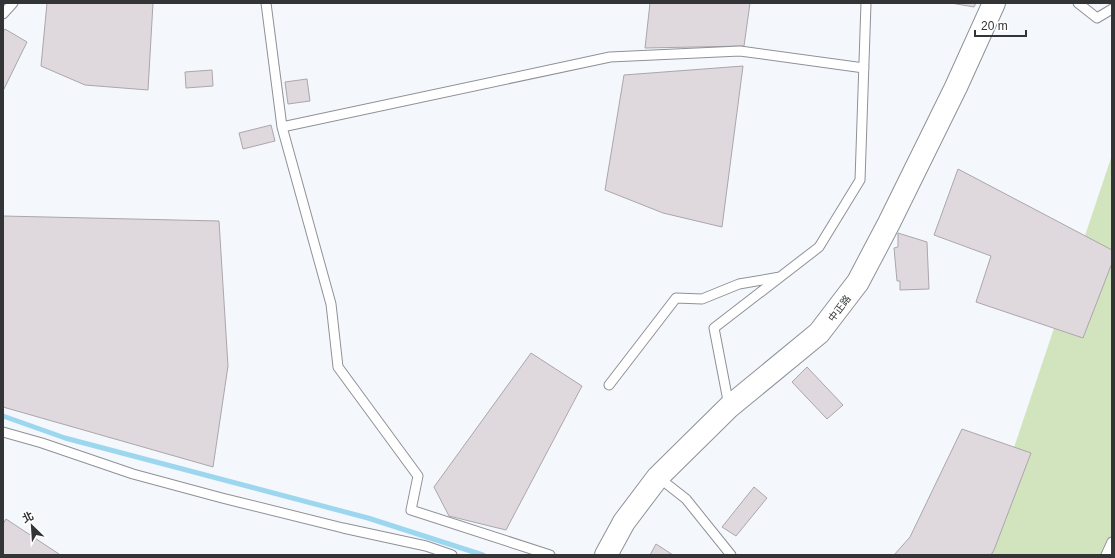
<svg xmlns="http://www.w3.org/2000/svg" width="1115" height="558" font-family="Arial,'Noto Sans TC',sans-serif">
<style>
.green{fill:#d2e4be}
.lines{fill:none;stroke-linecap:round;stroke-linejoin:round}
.stream{stroke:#9dd7ef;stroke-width:5}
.building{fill:#dfd9dd;stroke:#aba6a9}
.lane-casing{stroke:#8e9196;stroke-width:11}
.secondary-casing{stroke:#8e9196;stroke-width:24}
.lane{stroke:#fff;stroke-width:9}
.secondary{stroke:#fff;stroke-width:22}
.labels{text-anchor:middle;stroke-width:3;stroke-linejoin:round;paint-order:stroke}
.street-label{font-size:10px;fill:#333436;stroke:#fff}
</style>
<rect width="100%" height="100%" fill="#f4f8fd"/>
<path class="green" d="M1112,155V555H978Z"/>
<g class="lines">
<path class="stream" d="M3,416L65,438L368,518L483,555"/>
</g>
<path class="building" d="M47,3H153L148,90L85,85L41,66Z
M650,3H750L744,46L645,48Z
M951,3H976L974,7Z
M5,29L27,42L3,91V32Z
M743,66L722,227L663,213L605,190L624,75Z
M212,70L213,86L186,88L185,72Z
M307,79L310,101L288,104L285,82Z
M271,125L275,141L243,149L239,133Z
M958,169L1112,250V263L1083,338L976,302L991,256L934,235Z
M3,216L219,221L228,366L213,467L3,407Z
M898,233L927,242L929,289L900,290V281H897L894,248L898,247Z
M531,353L582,386L506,530L449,516L434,487Z
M807,367L843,405L827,419L792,382Z
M962,429L1031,453L994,550L991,555H894L910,537Z
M754,487L767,498L736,536L722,527Z
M6,519L59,554V555H3V524Z
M656,544L673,555H650Z"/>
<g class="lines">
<g class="lane-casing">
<path id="lane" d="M266,3L282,127L331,304L338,367L418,476L411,510L550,555
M1078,3L1097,18L1112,9
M3,14L13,3
M282,127L610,57L740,51L864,68
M609,385L676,298L702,299L739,284L780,277
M729,406L714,328L819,247L860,180L866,3
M3,432L42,443L133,474L222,498L343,528L426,546L452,555
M658,477L686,499L731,555
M1106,555L1112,542"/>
</g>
<g class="secondary-casing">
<path id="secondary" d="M606,555L624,522L658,477L729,407L819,333L858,282L889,223L956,87L994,3"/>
</g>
<use href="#lane" class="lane"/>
<use href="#secondary" class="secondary"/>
</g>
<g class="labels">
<g class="street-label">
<text transform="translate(839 308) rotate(-53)" y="4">中正路</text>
</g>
</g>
<rect width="1115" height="558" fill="none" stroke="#333436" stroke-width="8"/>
<g transform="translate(32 526) rotate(335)" stroke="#ffffff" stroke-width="3" paint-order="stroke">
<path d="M0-3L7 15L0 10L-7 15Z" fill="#333436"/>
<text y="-6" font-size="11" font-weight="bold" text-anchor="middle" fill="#333436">北</text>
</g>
<path d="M975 30v6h51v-6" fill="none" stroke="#333436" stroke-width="2"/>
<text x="981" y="30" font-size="12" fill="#333436" stroke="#ffffff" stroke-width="3" paint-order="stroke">20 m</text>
</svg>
